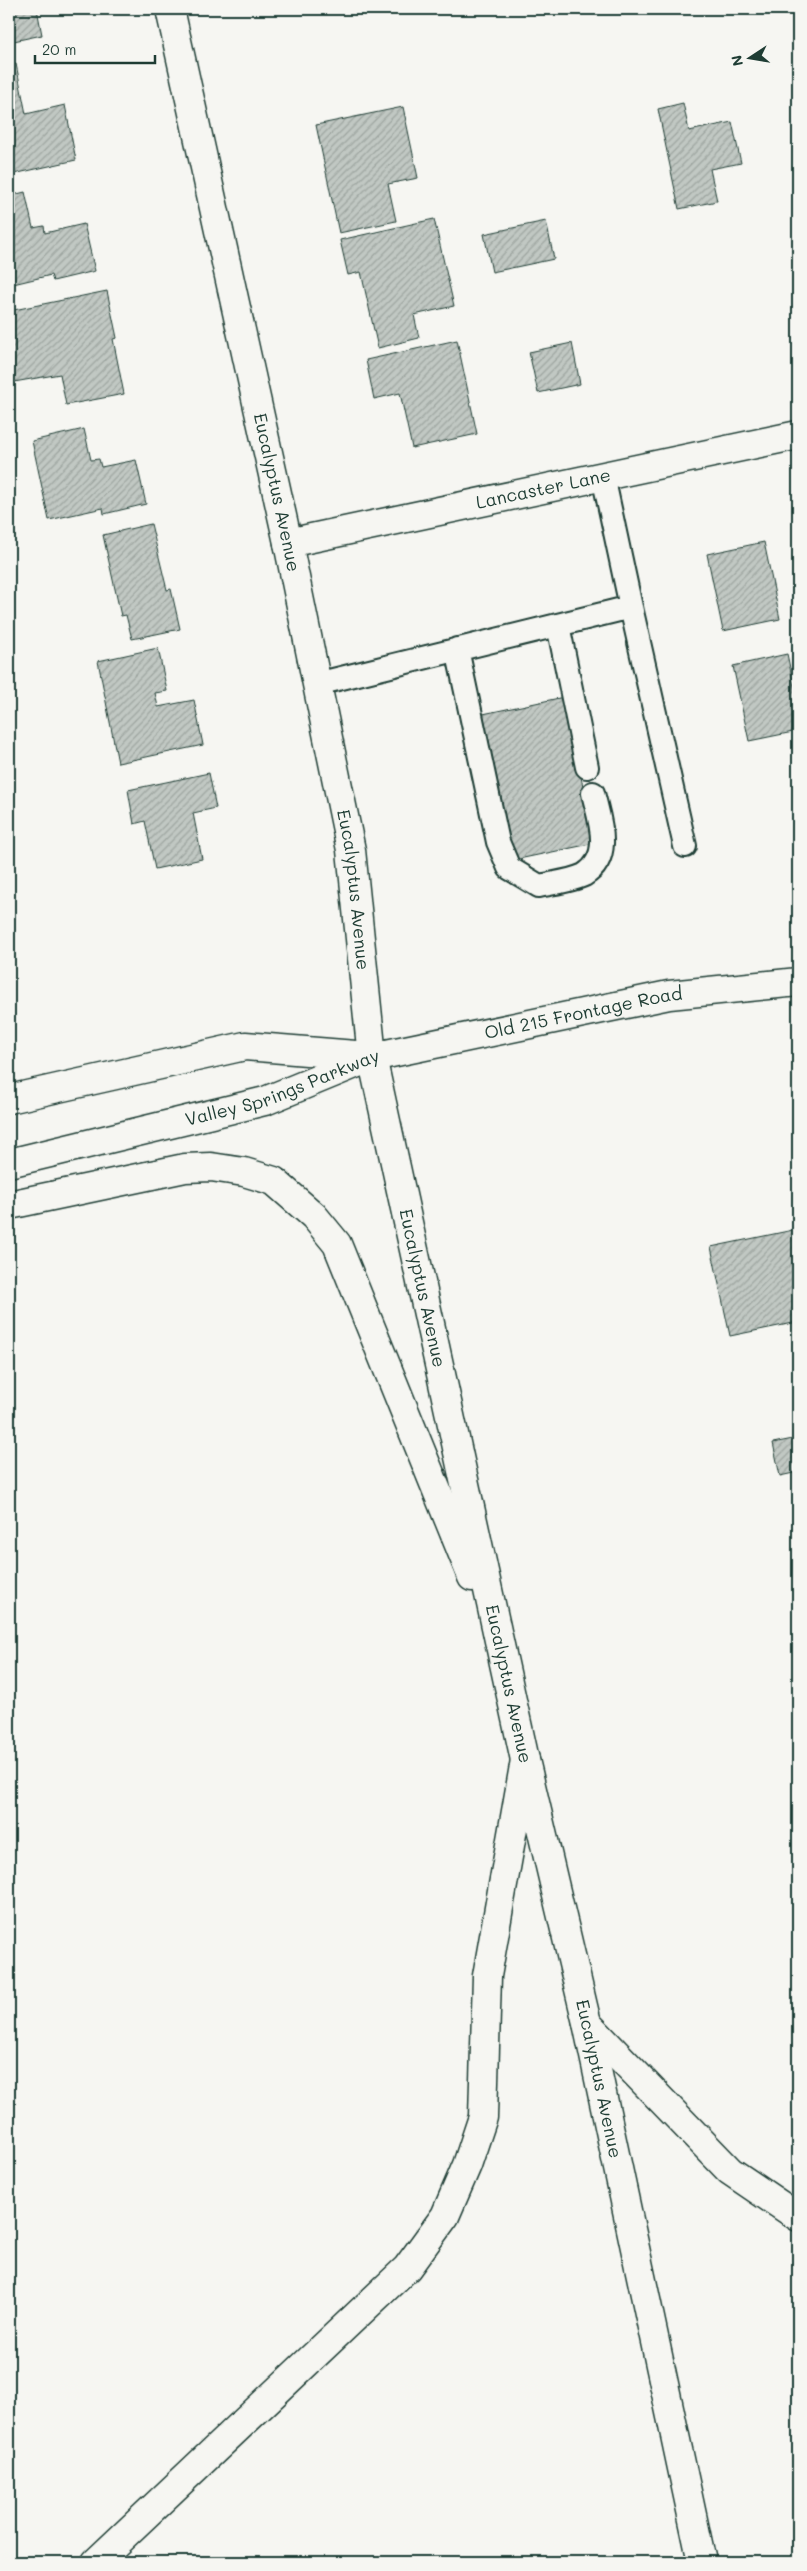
<svg xmlns="http://www.w3.org/2000/svg" width="807" height="2571" font-family="Mali,sans-serif">
<style>
.building{fill:url(#building-hatch);stroke:#1f3d34}
.lines{fill:none;stroke-linecap:round;stroke-linejoin:round}
.service-casing{stroke:#1f3d34;stroke-width:26}
.minor-casing{stroke:#1f3d34;stroke-width:31}
.tertiary-casing{stroke:#1f3d34;stroke-width:31}
.secondary-casing{stroke:#1f3d34;stroke-width:31}
.motorway-casing{stroke:#1f3d34;stroke-width:31}
.service{stroke:#f6f6f2;stroke-width:22}
.minor{stroke:#f6f6f2;stroke-width:28}
.tertiary{stroke:#f6f6f2;stroke-width:28}
.secondary{stroke:#f6f6f2;stroke-width:28}
.motorway{stroke:#f6f6f2;stroke-width:28}
.labels{text-anchor:middle;stroke-width:5;stroke-linejoin:round;paint-order:stroke}
.street-label{font-size:18px;fill:#1f3d34;stroke:#f6f6f2}
</style>
<defs>
<pattern id="building-hatch" width="6" height="6" patternUnits="userSpaceOnUse" patternTransform="scale(1.25)"><rect width="6" height="6" fill="#c1c8c3"/><path d="M-1 1l2-2M0 6l6-6M5 7l2-2" fill="none" stroke="#9ca49f"/></pattern>
</defs>
<rect width="100%" height="100%" fill="#f6f6f2"/>
<filter id="ink" filterUnits="userSpaceOnUse"><feTurbulence type="fractalNoise" baseFrequency=".02" numOctaves="2"/><feDisplacementMap in="SourceGraphic" scale="10" xChannelSelector="R" yChannelSelector="G"/><feConvolveMatrix kernelMatrix="1 2 1 2 8 2 1 2 1" color-interpolation-filters="sRGB"/></filter>
<g filter="url(#ink)">
<path class="building" d="M9,9H37L42,35L9,42Z
M16,64L26,114L65,105L76,160L9,175V66Z
M683,103L689,131L732,122L741,163L710,169L717,201L679,209L658,109Z
M403,107L418,178L388,184L396,221L339,233L316,125Z
M25,192L33,228L44,226L45,233L84,224L95,271L53,281L51,275L9,285V196Z
M434,219L454,306L414,315L419,338L378,348L361,272L348,275L340,240Z
M546,221L554,259L492,272L484,234Z
M107,291L117,338L113,339L124,394L66,405L60,374L14,382L9,353V311Z
M457,340L477,434L412,448L400,393L374,399L366,360Z
M572,343L580,384L538,393L529,352Z
M84,429L91,460L99,459L101,467L136,460L146,504L104,514L103,508L49,520L32,441Z
M151,524L167,590L171,589L180,629L132,639L126,615L121,616L103,535Z
M764,542L780,619L723,631L707,554Z
M158,648L167,691L155,693L158,707L194,700L203,745L118,763L98,661Z
M787,654L798,705V731L749,741L733,666Z
M564,697L595,843L514,860L483,714Z
M209,773L216,808L193,813L202,859L155,869L145,821L134,824L128,790Z
M798,1229V1322L730,1336L711,1247Z
M798,1438V1472L780,1476L773,1443Z"/>
<g class="lines">
<g class="service-casing">
<path id="service" d="M603,476L631,607
M558,625L587,767
M457,649L498,842L509,868L539,886C553,883 572,881 584,875C614,857 599,819 593,793
M317,684L631,607L685,846"/>
</g>
<g class="minor-casing">
<g id="minor">
<path id="s1" d="M288,543L798,435"/>
</g>
</g>
<g class="tertiary-casing">
<g id="tertiary">
<path d="M9,1099L245,1046L368,1056"/>
<path id="s2" d="M9,1163L265,1101L372,1057L669,995L798,982"/>
</g>
</g>
<g class="secondary-casing">
<g id="secondary">
<path id="s3" d="M170,9L288,543L351,850L372,1057L525,1760L587,2023L702,2562"/>
<path d="M9,1205L185,1168L211,1167L244,1172L274,1181L314,1216L337,1244L472,1577"/>
</g>
</g>
<g class="motorway-casing">
<path id="motorway" d="M587,2023L730,2171L798,2217
M96,2562L407,2268L445,2216L467,2165L483,2117L487,1976L525,1760"/>
</g>
<use href="#service" class="service"/>
<use href="#minor" class="minor"/>
<use href="#tertiary" class="tertiary"/>
<use href="#secondary" class="secondary"/>
<use href="#motorway" class="motorway"/>
</g>
</g>
<g class="labels">
<g class="street-label">
<text dy="6" stroke="none"><textPath href="#s1" startOffset="261">Lancaster Lane</textPath></text>
<text dy="6" stroke="none"><textPath href="#s3" startOffset="495">Eucalyptus Avenue</textPath></text>
<text dy="6" stroke="none"><textPath href="#s3" startOffset="900">Eucalyptus Avenue</textPath></text>
<text dy="6" stroke="none"><textPath href="#s2" startOffset="595">Old 215 Frontage Road</textPath></text>
<text dy="6" stroke="none"><textPath href="#s2" startOffset="284">Valley Springs Parkway</textPath></text>
<text dy="6" stroke="none"><textPath href="#s3" startOffset="1305">Eucalyptus Avenue</textPath></text>
<text dy="6" stroke="none"><textPath href="#s3" startOffset="1710">Eucalyptus Avenue</textPath></text>
<text dy="6" stroke="none"><textPath href="#s3" startOffset="2115">Eucalyptus Avenue</textPath></text>
</g>
</g>
<rect width="807" height="2571" fill="none" stroke="#f6f6f2" stroke-width="30"/>
<rect x="15" y="15" width="777" height="2541" fill="none" stroke="#1f3d34" stroke-width="2" filter="url(#ink)"/>
<g transform="translate(750 58) rotate(258)" stroke="#f6f6f2" stroke-width="4" paint-order="stroke">
<path d="M0-4L9 19L0 12L-9 19Z" fill="#1f3d34"/>
<text y="-8" font-size="14" font-weight="bold" text-anchor="middle" fill="#1f3d34">N</text>
</g>
<path d="M35 55v8h120v-8" fill="none" stroke="#1f3d34" stroke-width="2.5"/>
<text x="42" y="55" font-size="15" fill="#1f3d34" stroke="#f6f6f2" stroke-width="4" paint-order="stroke">20 m</text>
</svg>
